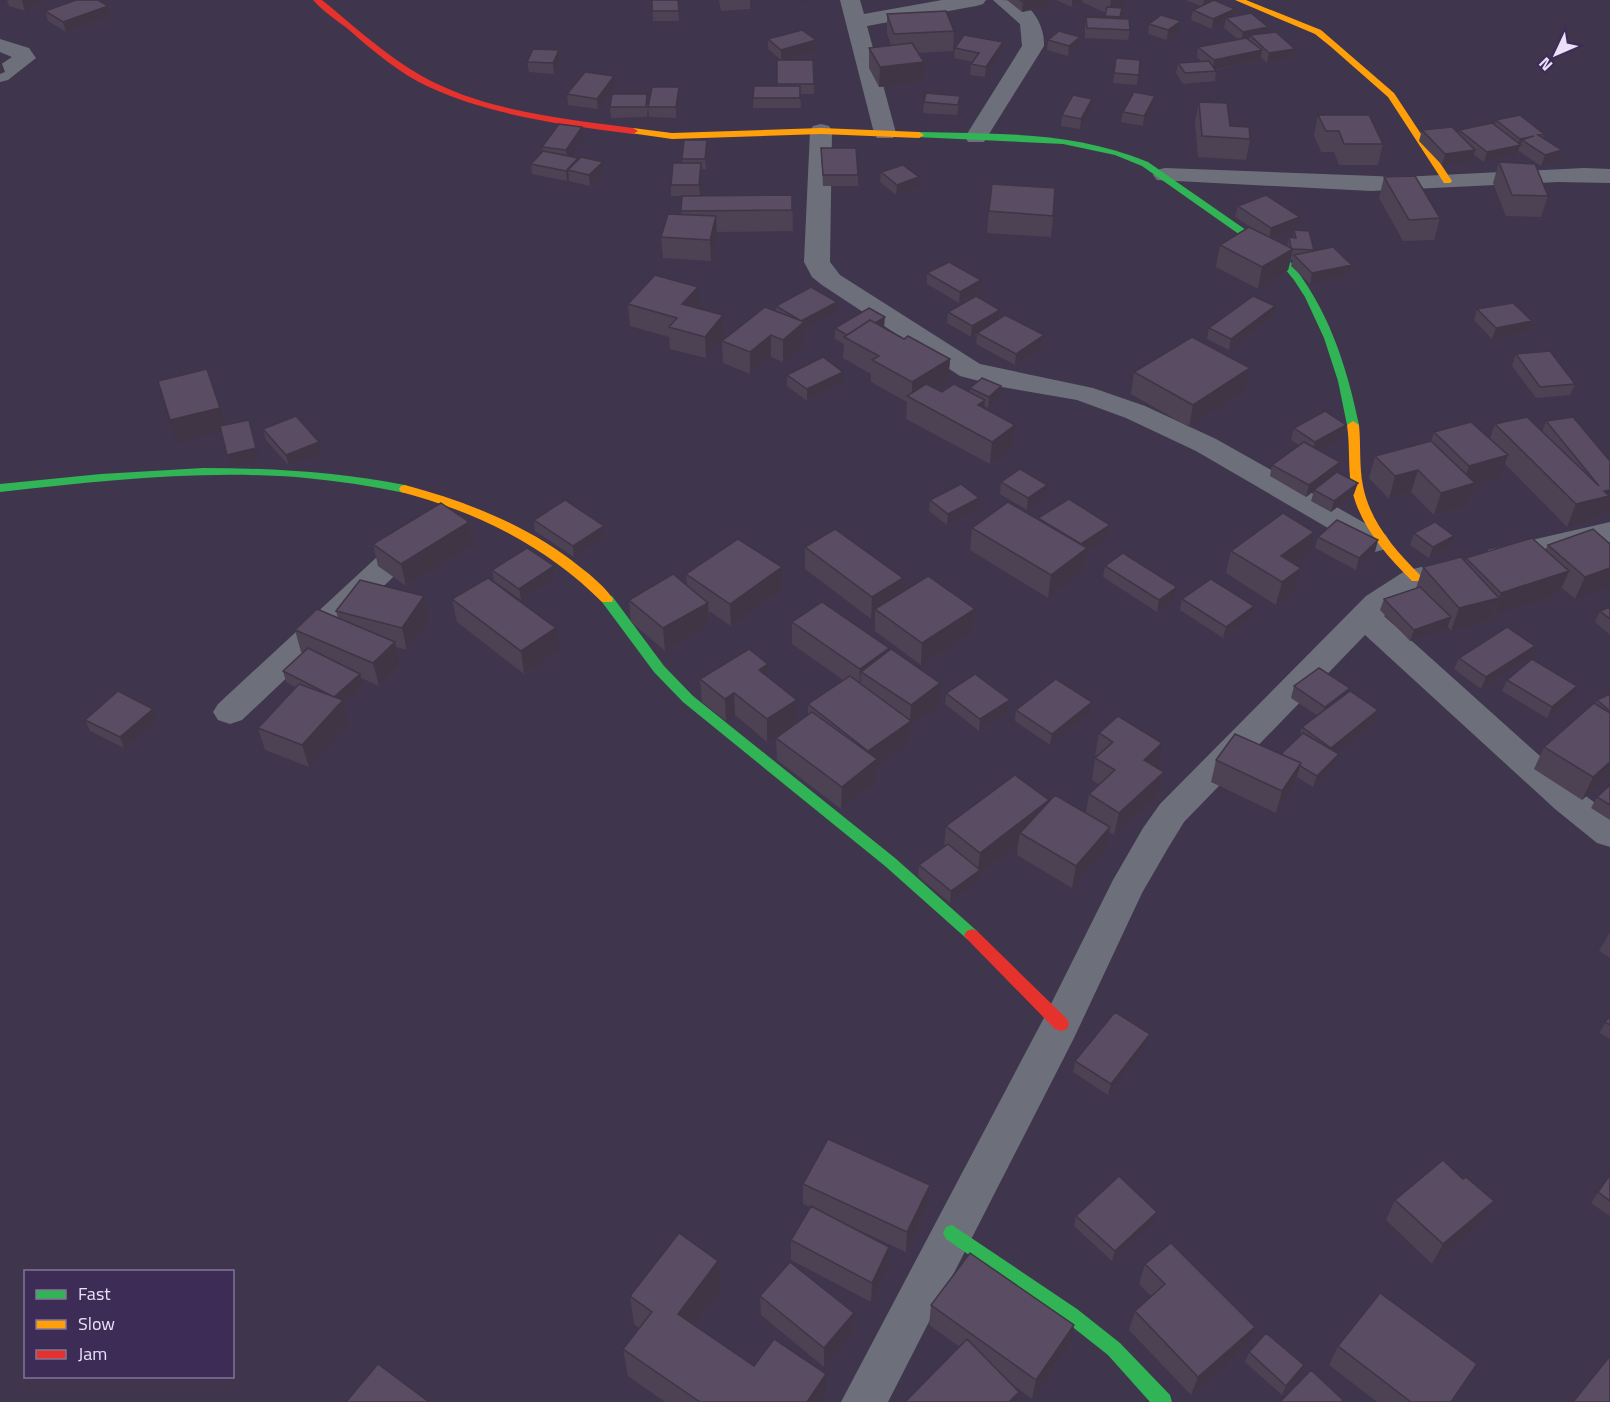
<svg xmlns="http://www.w3.org/2000/svg" width="1610" height="1402" font-family="'Titillium Web',sans-serif">
<style>
.lines{fill:none;stroke-linecap:round;stroke-linejoin:round}
.street{fill:#6d707b;fill-rule:evenodd}
.fast{fill:#30b455;fill-rule:evenodd}
.slow{fill:#ff9f0a;fill-rule:evenodd}
.jam{fill:#e5322d;fill-rule:evenodd}
.wall{fill:#4d4154}
.shaded-wall{fill:#3f3545}
.building{fill:#5a4c62;stroke:#3f3545;stroke-width:1.5}
</style>
<rect width="100%" height="100%" fill="#3f364d"/>
<g class="lines">
<path class="street" d="M840,0H860L864,14L942,0H986L983,4L976,6L867,26L896,133L893,138H877L874,133Z
M993,0C1000,0 1011,0 1018,1C1035,8 1045,29 1044,46L984,142H968L965,137L1022,46L1020,24Z
M0,39L29,48L36,58L8,80L0,82V65L12,57L0,52Z
M821,124L829,126L832,131L830,262L840,275L980,364L1093,388L1145,406L1216,439L1386,535L1390,542L1386,549L1375,552L1364,549L1196,451L1126,418L1077,400L1002,387L960,376L822,285L812,277L804,262L810,131L813,126Z
M1165,168L1401,177L1584,168L1610,169V183L1558,182L1371,191L1157,180L1153,175L1157,170Z
M1610,522V542L1499,567L1488,564L1484,557L1488,550Z
M415,529L426,532L430,539L426,546L242,720L230,724L218,720L213,712L218,704L404,532Z
M1446,561L1457,564L1461,571L1457,578L1426,586L1384,616L1579,791L1610,814V847L1597,843L1555,809L1365,635L1184,822L1168,848L1142,893L1074,1038L888,1402H841L1046,1014L1113,880L1143,828L1160,804L1366,596L1405,571Z"/>
<path class="fast" d="M919,132C999,134 1073,131 1148,162L1288,259C1328,308 1346,363 1359,425L1353,429L1347,425L1338,381L1324,338L1305,297L1294,280L1280,263L1142,166L1115,155L1063,144L916,137V133Z
M203,468C272,468 337,472 405,485L411,489L405,493C372,486 339,481 306,478C204,469 101,481 0,492V484L101,474Z
M607,595L612,596L664,666L693,696L895,858L977,931L980,935L977,939L972,941L967,939L885,866L683,702L654,672L602,602L601,599Z
M952,1225L1077,1309L1120,1343L1170,1395L1172,1402H1150L1108,1355L1065,1321L946,1239L943,1233L946,1227Z"/>
<path class="slow" d="M1235,0H1246L1321,30L1394,93L1452,181L1450,183H1444L1388,97L1330,46L1315,34Z
M633,128L672,133L821,128L919,132L924,135L919,138L821,134L672,139L630,133V129Z
M1353,421L1359,425C1361,445 1359,466 1363,486C1370,522 1395,550 1420,575L1422,578L1420,581H1412C1385,554 1358,524 1351,485C1348,465 1350,445 1347,425Z
M405,485C468,502 529,526 580,567C592,576 605,587 613,599L612,602H602C546,546 477,512 401,492L399,489L401,486Z"/>
<path class="jam" d="M313,0H322C354,26 385,55 420,75C483,111 563,119 633,128L638,131L633,134C565,125 492,116 429,87C399,73 373,51 348,29C336,20 323,11 313,0Z
M972,929L977,931L1067,1019L1069,1024L1067,1029L1061,1031L1055,1029L967,939L964,935L967,931Z"/>
</g>
<path class="wall" d="M7,0H44L25,11L9,6Z
M652,0H678L679,21H653Z
M719,0H750V9L721,11Z
M1007,0H1050V6L1022,12Z
M1056,0H1126V6L1121,8H1122L1120,19L1130,30L1128,40L1085,38V27L1086,17L1105,18L1106,13L1082,2L1072,7Z
M1186,0H1215L1235,9L1234,17L1267,33L1295,49L1293,59L1267,63L1261,57L1260,60L1216,70V71L1215,81L1183,84L1176,73L1178,63L1201,61L1197,57L1198,47L1238,39L1224,28L1225,23L1212,29L1191,20L1193,10L1200,6Z
M108,6L111,16L66,32L48,21L45,11Z
M887,14L954,31L953,51L918,53L923,82L879,87L869,68V48L891,45L887,33Z
M1181,21L1179,31L1167,40L1148,34L1149,24Z
M1080,37L1079,47L1068,56L1047,50L1048,40Z
M768,39L816,51L781,60L768,49Z
M955,48L1002,52L985,77L970,75L971,64L973,62L954,58Z
M559,50L560,60L554,74L529,72L527,62Z
M1116,58L1140,60L1137,85L1113,83Z
M777,60L814,84V94H800L801,108H753L754,86H777Z
M614,76L615,86L598,109L568,105L567,94Z
M960,96L957,115L923,113L924,102Z
M1155,96L1153,107L1143,126L1121,122L1123,112Z
M679,98L676,118L649,117L648,107Z
M1199,102L1230,126L1250,139L1246,160L1198,157L1195,122Z
M648,104L647,117L611,118L610,107Z
M1091,109L1080,129L1061,126L1062,115Z
M1318,115L1383,144L1378,165H1339L1334,152H1321L1314,135Z
M1496,120L1544,134L1543,138L1559,161L1541,166L1519,151L1520,149L1517,155L1484,162L1474,155L1472,161L1442,165L1419,141L1422,130L1458,133L1459,130L1495,125Z
M582,127L584,137L570,156L603,172L590,186L569,181V179L567,181L532,174L531,164L543,152L542,147Z
M821,148L858,175V186H823Z
M707,150L706,169H701L700,196H671V185L682,163V159Z
M1499,162L1548,196L1541,217L1506,216L1493,183Z
M881,172L918,188L896,195L880,182Z
M1384,177L1440,218L1434,240L1403,241L1379,198Z
M792,195L793,231L717,232V238L711,261L663,258L661,237L682,215L681,211Z
M1238,206L1300,217L1298,228L1271,238L1287,246L1289,237L1293,238L1294,230L1314,251L1352,265L1349,275L1310,284L1291,266L1293,260H1291L1288,270L1258,289L1216,267L1220,245L1257,231L1235,217Z
M989,211L1053,216L1051,237L987,233Z
M927,273L980,291L959,303L927,284Z
M628,304L699,308L723,315L724,337L706,358L670,349L669,337L630,326Z
M776,306L836,313L804,330V344L783,362L771,357L750,374L723,363L722,341L776,311Z
M1275,306L1273,317L1229,350L1207,339L1209,328Z
M1477,309L1532,321L1529,332L1492,339L1474,320Z
M1000,310V319L1044,335L1043,346L1015,365L976,344L977,334L971,337L947,323L948,312Z
M835,328H884L904,339L950,359L948,381L936,389L942,392L970,393V388L1000,397L988,408L984,406V408L1015,425L1013,447L990,464L906,419L907,402L871,382V374L843,358L844,344L835,339Z
M1516,354L1575,384L1570,395L1536,398L1512,366Z
M1250,368L1246,389L1189,427L1131,394L1134,372Z
M843,372V383L807,401L787,386V375Z
M1546,421L1610,461V511L1602,513L1599,518L1567,527L1505,464L1500,478L1475,485L1467,505L1434,515L1411,492L1389,499L1369,478L1375,456L1431,441L1434,432L1490,439L1495,424L1542,432Z
M1346,425L1343,436L1318,450L1338,472L1354,494L1331,512L1311,501L1314,491L1306,497L1270,476L1272,465L1300,446L1291,440L1294,428Z
M263,429L319,442L322,453L289,466L266,440Z
M1001,482L1046,496L1027,510L1000,494Z
M930,500L978,509L947,525L929,511Z
M1038,519L1110,525L1108,537L1087,551L1084,570L1048,598L970,550L972,528Z
M534,520L604,526L605,537L574,557L535,531Z
M469,522L473,544L406,586L378,566L373,544Z
M1414,533L1450,547L1429,558L1410,545Z
M1318,537L1375,552L1356,570L1315,548Z
M1610,544L1575,599L1562,588L1559,594L1492,615L1490,621L1451,631L1448,627L1447,629L1410,641L1380,610L1384,599L1416,588L1423,567L1465,561L1466,558L1545,550L1548,545Z
M805,547L903,578L902,592L975,609L973,632L921,665L875,631V617L871,619L805,569Z
M1231,551L1308,554L1295,564L1301,568L1295,591L1276,605L1226,573Z
M554,566L555,577L521,600L494,581L492,570Z
M1105,566L1177,587L1175,599L1157,612L1103,577Z
M782,567V590L731,626L709,611V625L665,651L631,622L629,600L687,586L686,574Z
M424,596L429,619L407,650L396,647L400,665L379,686L361,678L363,685L344,703L349,723L309,767L265,750L258,728L296,687L286,682L283,671L303,653L301,652L295,630L338,618L336,611Z
M452,599L559,651L524,674L457,622Z
M1182,599L1254,606L1251,617L1223,638L1180,610Z
M1610,607V635L1595,622L1600,611Z
M792,622L889,651L939,705L910,727L909,743L877,766L876,782L841,809L777,760L776,738L808,715V704L843,680L792,644Z
M1535,646L1530,657L1481,689L1454,669L1459,658Z
M768,664V677L797,722L767,742L735,715L726,721L702,702L700,679Z
M1507,680L1572,697L1547,718L1502,691Z
M1294,686L1350,688L1349,692L1378,710L1375,722L1335,752V766L1313,787L1297,777L1294,786L1276,813L1211,782L1216,760L1281,754L1299,737L1302,727L1318,716L1291,698Z
M946,693L1010,700L1009,711L979,731L945,704Z
M1610,694V774L1582,800L1534,769L1544,747L1595,704L1597,700Z
M1092,702L1090,713L1050,745L1015,721L1016,710Z
M153,709L157,720L124,748L90,731L85,720Z
M1099,733L1157,766L1156,767L1164,772L1159,794L1114,835L1109,832L1106,849L1072,888L1017,855L1018,844L980,874L979,881L950,903L918,876L919,865L944,847L946,826L1049,801L1086,813L1089,794L1099,785L1092,780L1095,758L1097,756L1095,755Z
M1610,785V820L1591,808L1597,797Z
M1610,932V958L1599,951Z
M1610,1016V1039L1599,1033Z
M1150,1034L1147,1045L1108,1095L1073,1072L1075,1061Z
M1610,1175V1216L1591,1203Z
M1463,1179L1494,1201L1482,1221L1432,1264L1386,1220L1395,1200Z
M803,1184L930,1185L928,1205L906,1252L850,1226L889,1247L888,1266L871,1302L791,1260V1240L810,1207L803,1204Z
M1076,1216L1154,1222L1112,1261L1074,1226Z
M718,1261L721,1289L694,1325L754,1366L825,1401L824,1402H665L628,1376L623,1349L639,1328L634,1324L630,1296Z
M1145,1264L1247,1346L1191,1395L1129,1330L1135,1311L1151,1296L1139,1284Z
M760,1296L854,1313L853,1332L824,1367L761,1315Z
M931,1305L1070,1344L1032,1399L1008,1381L1019,1392L1016,1402H905L960,1347L929,1325Z
M1338,1346L1465,1383L1452,1402H1377L1329,1365Z
M1249,1352L1304,1365L1299,1375L1282,1395L1245,1362Z"/>
<path class="shaded-wall" d="M23,0H44L25,11L22,1Z
M798,0H813L798,3Z
M1032,0H1050V6L1022,12L1023,2Z
M1072,0H1082V2L1072,7Z
M1111,0H1126V6L1109,14Z
M1204,0H1215L1202,7Z
M108,6L111,16L66,32L63,22Z
M1235,9L1233,19L1226,18L1225,23L1212,29L1213,19Z
M1181,21L1179,31L1167,40L1168,30Z
M1268,27L1266,37L1250,35L1249,40L1241,42L1243,32Z
M1080,37L1079,47L1068,56L1069,46Z
M816,40V51L781,60V50Z
M1003,42L1002,52L985,77L986,67Z
M1295,49L1293,59L1267,63L1269,53Z
M559,50L560,60L554,74L553,63Z
M1262,50L1260,60L1213,70L1214,60Z
M0,58L5,72L0,74Z
M924,62L923,82L879,87L880,67Z
M614,76L615,86L598,109L597,99Z
M679,87V98L676,118V107Z
M1155,96L1153,107L1143,126L1144,116Z
M1092,99L1091,109L1080,129L1081,119Z
M582,127L584,137L567,161L566,150Z
M1534,136L1522,140L1517,155L1484,162L1487,152L1518,145L1520,139Z
M707,140V150L706,169L705,159Z
M1475,150L1472,161L1442,165L1445,154Z
M1562,150L1559,161L1541,166L1545,155Z
M578,158L579,168L568,170L569,179L567,181L566,171Z
M603,162V172L590,186L589,175Z
M701,163L702,173L700,196L699,185Z
M919,177L918,188L896,195L897,185Z
M716,216L717,238L711,261L710,240Z
M1300,217L1298,228L1269,239L1271,228Z
M1293,249L1288,270L1258,289L1262,267Z
M1352,265L1349,275L1310,284L1312,273Z
M981,280L980,291L959,303L960,292Z
M698,287L699,308L683,326L682,304Z
M837,302L836,313L804,330V344L783,362V340L801,321Z
M1275,306L1273,317L1229,350L1231,339Z
M1000,310L999,321L971,337L972,326Z
M723,315L724,337L706,358L705,337Z
M885,317L884,328L851,337Z
M1532,321L1529,332L1492,339L1496,328Z
M771,335V357L750,374V352Z
M1044,335L1043,346L1015,365L1016,354Z
M950,359L948,381L916,401L912,399V382Z
M1250,368L1246,389L1189,427L1193,405Z
M843,372V383L807,401V389Z
M1001,386L1000,397L988,408L989,397Z
M985,400L983,422L978,405Z
M220,408L226,430L177,442L170,420Z
M249,420L259,460L231,466L227,455Z
M1015,425L1013,447L990,464L992,442Z
M1346,425L1343,436L1312,454L1315,442Z
M319,442L322,453L289,466L286,455Z
M1508,455L1500,478L1475,485L1467,505L1434,515L1441,493L1462,487L1469,466Z
M1340,462L1337,473L1306,497L1309,485Z
M1418,470L1411,492L1389,499L1395,476Z
M1358,483L1354,494L1331,512L1334,501Z
M1047,485L1046,496L1027,510L1028,498Z
M1610,490V511L1602,513L1599,518L1567,527L1576,504L1604,491Z
M979,498L978,509L947,525L948,514Z
M469,522L473,544L406,586L401,564Z
M1110,525L1108,537L1087,551L1084,570L1048,598L1051,575L1079,545Z
M604,526L605,537L574,557L573,546Z
M1314,532L1308,554L1275,578L1281,556Z
M1454,536L1450,547L1429,558L1433,547Z
M1378,540L1375,552L1356,570L1359,558Z
M554,566L555,577L521,600L519,589Z
M782,567V590L731,626L730,604Z
M1301,568L1295,591L1276,605L1282,582Z
M1610,568V587L1575,599L1585,577Z
M1569,571L1559,594L1493,615L1501,593Z
M903,578L902,600L875,609V617L871,619L872,597Z
M1177,587L1175,599L1157,612L1159,600Z
M424,596L429,619L407,650L402,628Z
M1499,598L1490,621L1451,631L1459,608Z
M708,603L709,625L665,651L663,628Z
M1254,606L1251,617L1223,638L1226,627Z
M975,609L973,632L921,665L922,643Z
M1451,617L1447,629L1410,641L1414,630Z
M556,628L559,651L524,674L521,651Z
M395,642L400,665L379,686L373,663Z
M1535,646L1530,657L1481,689L1486,677Z
M889,648L888,670L861,672L860,691L859,692L860,669Z
M768,664V686L759,670Z
M360,674L363,685L344,703L349,723L309,767L302,745L334,697Z
M940,683L939,705L910,727L909,743L877,766L876,782L841,809L842,787L868,767V751L910,721L911,705Z
M1577,686L1572,697L1547,718L1552,707Z
M1350,688L1346,700L1321,718L1325,707Z
M734,693L735,715L726,721L725,699Z
M797,700V722L767,742V719Z
M1010,700L1009,711L979,731L980,719Z
M1092,702L1090,713L1050,745L1052,734Z
M153,709L157,720L124,748L120,737Z
M1378,710L1375,722L1327,759L1331,748Z
M1162,743L1157,766L1140,782L1144,760Z
M1339,754L1335,766L1313,787L1317,776Z
M1610,762V774L1582,800L1593,777Z
M1301,763L1294,786L1276,813L1282,791Z
M1164,772L1159,794L1114,835L1119,813Z
M1049,800L1046,822L1020,833L1018,844L980,874L979,881L950,903L951,891L978,871L980,853Z
M1110,827L1106,849L1072,888L1076,866Z
M1150,1034L1147,1045L1108,1095L1111,1084Z
M930,1185L928,1205L906,1252L907,1232Z
M1494,1201L1482,1221L1432,1264L1443,1244Z
M1157,1212L1154,1222L1112,1261L1115,1251Z
M889,1247L888,1266L871,1302L872,1283Z
M718,1261L721,1289L681,1342L678,1314Z
M854,1313L853,1332L824,1367V1348Z
M1074,1325L1070,1344L1032,1399L1036,1380Z
M1255,1327L1247,1346L1191,1395L1198,1377Z
M1477,1364L1452,1402H1451Z
M1304,1365L1299,1375L1282,1395L1286,1386Z
M826,1374L824,1402H807Z
M1019,1392L1016,1402H1009Z"/>
<path class="building" d="M76,0H98L108,6L63,22L45,11Z
M652,0H678L679,11H652Z
M1020,0H1032L1023,2Z
M1214,0L1235,9L1213,19L1193,10Z
M1107,7L1122,8L1120,17L1105,16Z
M946,11L954,31L894,34L887,14Z
M1251,13L1268,27L1243,32L1226,18Z
M1161,15L1181,21L1168,30L1149,24Z
M1086,17L1129,19L1130,30L1087,28Z
M802,30L816,40L781,50L768,39Z
M1059,31L1080,37L1069,46L1048,40Z
M1276,32L1295,49L1269,53L1250,35Z
M964,35L1003,42L986,67L971,64L979,53L955,48Z
M1246,38L1262,50L1214,60L1198,47Z
M912,43L924,62L880,67L869,48Z
M533,49L559,50L553,63L527,62Z
M1116,58L1140,60L1139,75L1114,73Z
M777,60H813L814,84H777Z
M1209,61L1216,71L1185,73L1178,63Z
M585,72L614,76L597,99L567,94Z
M754,86H800V98H753Z
M652,87H679L676,107H648Z
M1134,92L1155,96L1144,116L1123,112Z
M926,93L960,96L958,105L924,102Z
M612,94H647L646,107H610Z
M1073,95L1092,99L1081,119L1062,115Z
M1199,102L1227,103L1230,126L1249,127L1250,139L1202,136Z
M1318,115H1369L1383,144H1344L1339,131H1326Z
M1520,115L1544,134L1538,135L1562,150L1545,155L1522,140L1534,136L1520,139L1496,120Z
M1492,123L1521,145L1487,152L1459,130Z
M559,124L582,127L566,150L542,147Z
M1452,127L1475,150L1445,154L1422,130Z
M684,140H707L705,159H682Z
M821,148H856L858,175H823Z
M543,151L578,158L566,171L531,164Z
M581,157L603,162L589,175L568,170Z
M1499,162L1535,164L1548,196L1512,195Z
M673,163H701L699,185H671Z
M903,165L919,177L897,185L881,172Z
M1415,176L1440,218L1409,220L1384,177Z
M992,184L1055,188L1053,216L989,211Z
M792,195V210L681,211L682,196Z
M1266,195L1300,217L1271,228L1238,206Z
M668,214L716,216L710,240L661,237Z
M1249,227L1293,249L1262,267L1220,245Z
M1294,230L1309,231L1314,250L1293,249L1291,248L1289,237L1296,238Z
M1333,247L1352,265L1312,273L1294,255Z
M949,262L981,280L960,292L927,273Z
M655,275L698,287L682,304L723,315L705,337L669,327L677,318L628,304Z
M811,287L837,302L801,321L776,306Z
M976,296L1000,310L972,326L948,312Z
M1253,296L1275,306L1231,339L1209,328Z
M1513,303L1532,321L1496,328L1477,309Z
M765,307L804,322L783,340L771,335L750,352L722,341Z
M869,308L885,317L875,323L870,320L847,335L835,328Z
M1005,315L1044,335L1016,354L977,333Z
M870,320L904,339L908,336L950,359L912,382L872,360L879,356L844,337Z
M1192,337L1250,368L1193,405L1134,372Z
M1550,351L1575,384L1540,387L1516,354Z
M823,357L843,372L807,389L787,375Z
M207,369L220,408L170,420L158,381Z
M982,378L1001,386L989,397L970,388Z
M926,384L942,392L954,384L985,400L978,405L1015,425L992,442L907,396Z
M1325,411L1346,425L1315,442L1294,428Z
M296,416L319,442L286,455L263,429Z
M1527,417L1599,486L1546,421L1573,417L1610,461V490L1604,491L1609,496L1576,504L1495,424Z
M249,420L256,448L227,455L220,426Z
M1471,422L1508,455L1469,466L1434,432Z
M1431,441L1475,483L1441,493L1418,470L1395,476L1375,456Z
M1304,442L1340,462L1309,485L1272,465Z
M1020,469L1047,485L1028,498L1001,482Z
M1337,472L1358,483L1334,501L1314,490Z
M961,484L979,498L948,514L930,500Z
M1069,499L1110,525L1081,544L1038,518Z
M565,500L604,526L573,546L534,520Z
M1008,502L1087,548L1051,575L972,528Z
M441,503L469,522L401,564L373,544Z
M1283,513L1314,532L1281,556L1301,568L1282,582L1231,551Z
M1337,520L1378,540L1359,558L1318,537Z
M1435,522L1454,536L1433,547L1414,533Z
M835,529L903,578L872,597L805,547Z
M1593,529L1610,544V568L1585,577L1548,545Z
M1532,538L1569,571L1501,593L1466,558Z
M738,539L782,567L730,604L686,574Z
M527,548L554,566L519,589L492,570Z
M1123,553L1177,587L1159,600L1105,566Z
M1461,557L1499,598L1459,608L1423,567Z
M673,574L708,603L663,628L629,600Z
M928,576L975,609L922,643L875,609Z
M488,578L556,628L521,651L452,599Z
M1211,579L1254,606L1226,627L1182,599Z
M360,580L424,596L402,628L336,611Z
M1420,587L1451,617L1414,630L1384,599Z
M822,602L889,648L860,669L792,622Z
M1610,607V619L1600,611Z
M317,609L395,642L373,663L295,630Z
M1507,627L1535,646L1486,677L1459,658Z
M308,648L360,674L334,697L283,671Z
M749,649L768,664L759,670L797,700L767,719L734,693L725,699L700,679Z
M891,649L940,683L911,705L861,672Z
M1532,659L1577,686L1552,707L1507,680Z
M1319,668L1350,688L1325,707L1294,686Z
M975,674L1010,700L980,719L946,693Z
M850,676L911,721L868,751L808,704Z
M1056,679L1092,702L1052,734L1016,710Z
M299,684L343,700L302,745L258,728Z
M118,691L153,709L120,737L85,720Z
M1350,691L1378,710L1331,748L1302,727Z
M1610,694V711L1597,700Z
M1594,703L1610,713V762L1593,777L1544,747Z
M812,712L877,759L842,787L776,738Z
M1118,716L1162,743L1144,760L1164,772L1119,813L1089,794L1115,770L1095,758L1113,742L1099,733Z
M1303,733L1339,754L1317,776L1300,766L1301,763L1281,754Z
M1235,734L1301,763L1282,791L1216,760Z
M1015,775L1049,800L980,853L946,826Z
M1610,785V805L1597,797Z
M1055,795L1110,827L1076,866L1020,833Z
M948,844L980,870L951,891L919,865Z
M1115,1012L1150,1034L1111,1084L1075,1061Z
M1610,1016V1025L1605,1022Z
M828,1139L930,1185L907,1232L803,1184Z
M1443,1160L1463,1179L1466,1177L1494,1201L1443,1244L1395,1200Z
M1610,1175V1201L1598,1192Z
M1119,1176L1157,1212L1115,1251L1076,1216Z
M811,1206L889,1247L872,1283L791,1240Z
M679,1233L718,1261L678,1314L754,1366L774,1339L826,1374L807,1402H700L623,1349L652,1312L630,1296Z
M1171,1243L1255,1327L1198,1377L1135,1311L1165,1284L1145,1264Z
M970,1253L1074,1325L1036,1380L931,1305Z
M790,1262L854,1313L824,1348L760,1296Z
M1380,1293L1477,1364L1451,1402H1411L1338,1346Z
M1266,1333L1304,1365L1286,1386L1249,1352Z
M967,1339L1019,1392L1009,1402H905Z
M1610,1356V1402H1573Z
M378,1364L429,1402H346Z
M1311,1370L1343,1400L1341,1402H1280Z"/>
<rect x="24" y="1270" width="210" height="108" fill="#3d2d56" stroke="#827598" stroke-width="1.5"/>
<rect x="36" y="1290" width="30" height="9" fill="#30b455" stroke="#827598" stroke-width="1.5"/>
<text x="78" y="1300" font-size="18" fill="#e9e0fa">Fast</text>
<rect x="36" y="1320" width="30" height="9" fill="#ff9f0a" stroke="#827598" stroke-width="1.5"/>
<text x="78" y="1330" font-size="18" fill="#e9e0fa">Slow</text>
<rect x="36" y="1350" width="30" height="9" fill="#e5322d" stroke="#827598" stroke-width="1.5"/>
<text x="78" y="1360" font-size="18" fill="#e9e0fa">Jam</text>
<g transform="translate(1556 54) rotate(226)" stroke="#3d2d56" stroke-width="4.5" paint-order="stroke">
<path d="M0-4.5L10 22L0 15L-10 22Z" fill="#e9e0fa"/>
<text y="-9" font-size="16" font-weight="bold" text-anchor="middle" fill="#e9e0fa">N</text>
</g>
</svg>
